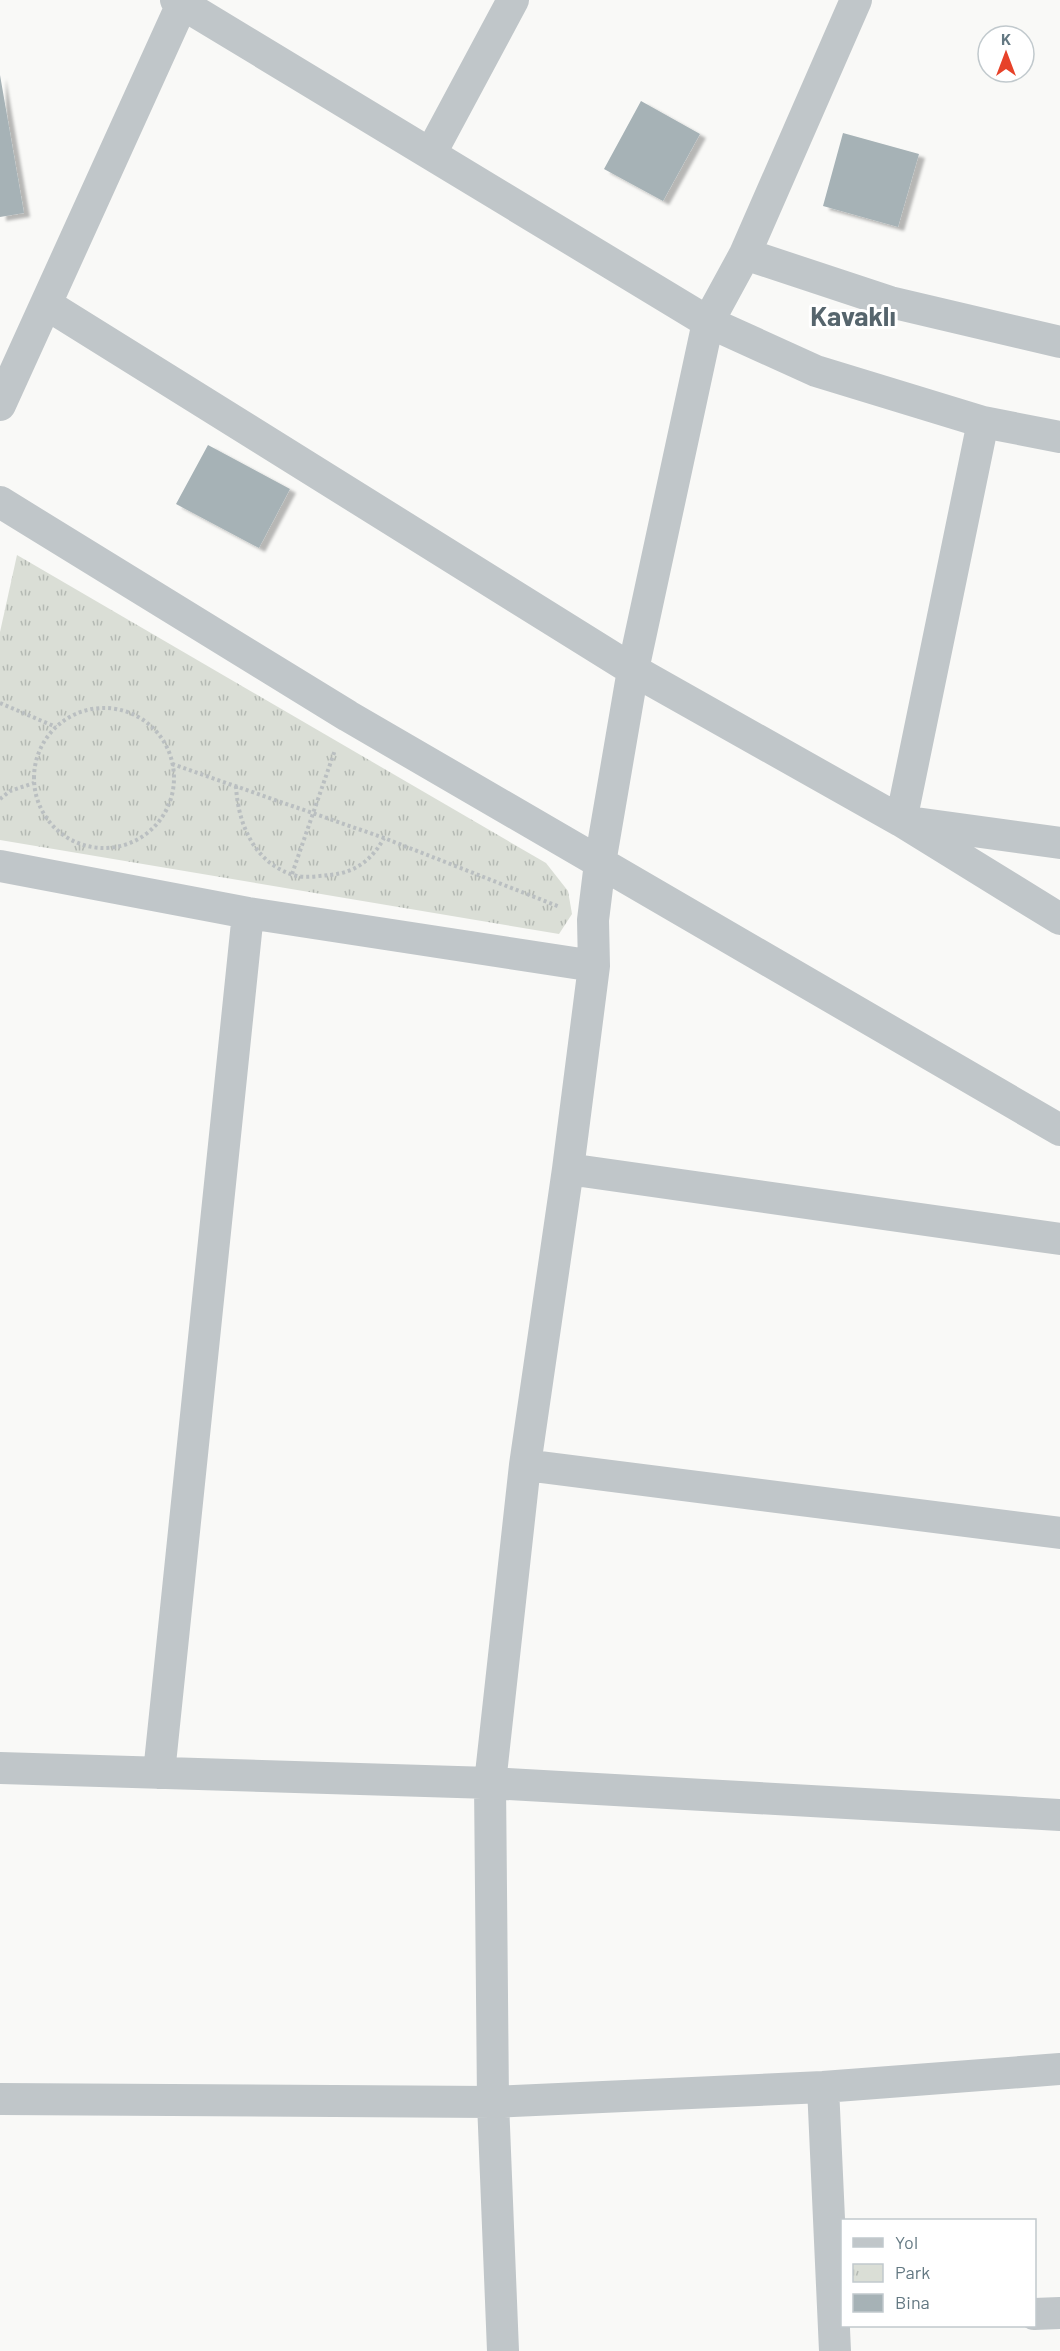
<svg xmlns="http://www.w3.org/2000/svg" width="1060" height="2351" font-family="Barlow,sans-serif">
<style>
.park{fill:url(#park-tufts)}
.building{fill:#a6b2b6;filter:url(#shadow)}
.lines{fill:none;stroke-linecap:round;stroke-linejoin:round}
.path{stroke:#babfc1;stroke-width:4;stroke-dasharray:3 3;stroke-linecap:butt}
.street{stroke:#c0c6c9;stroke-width:32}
.labels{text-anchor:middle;stroke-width:6;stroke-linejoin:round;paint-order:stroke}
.district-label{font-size:27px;font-weight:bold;fill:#56656d;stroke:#fff}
</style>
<defs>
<pattern id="park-tufts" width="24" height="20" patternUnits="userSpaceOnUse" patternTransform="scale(1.5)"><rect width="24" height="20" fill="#daded6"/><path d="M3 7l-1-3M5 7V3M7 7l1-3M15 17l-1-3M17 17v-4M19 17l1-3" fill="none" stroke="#b4b9b3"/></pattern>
<filter id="shadow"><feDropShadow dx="6" dy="4" stdDeviation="1.5" flood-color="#0004"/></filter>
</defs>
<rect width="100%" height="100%" fill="#f9f9f7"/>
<path class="park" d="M17,555L546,863L568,891L572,914L559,934L0,840V632Z"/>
<path class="building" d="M0,75L24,213L0,217Z
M641,101L700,134L663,201L604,169Z
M843,133L919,154L898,227L823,206Z
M208,445L290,489L259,548L176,504Z"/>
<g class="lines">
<path class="path" d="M0,703L56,727
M34 778a70 70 0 1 1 140 0a70 70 0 1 1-140 0Z
M172,764L384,838L560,907
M236,786C238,825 255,865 297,876C306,878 319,876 329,875C355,873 372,860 384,838
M0,799L10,791L34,783
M292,874L335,750"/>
<path class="street" d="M176,0L708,322L816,371L983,422L1060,437
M431,153L513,0
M745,254L890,302L1060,342
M46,304L633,670L901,821L1060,919
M0,405L182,4
M983,422L901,821L1060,843
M0,502L348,716L1060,1130
M0,866L248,913L594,966
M568,1169L1060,1239
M525,1465L1060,1533
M0,1768L490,1783L1060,1815
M159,1773L248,913
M823,2087L835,2351
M0,2099L493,2102L823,2087L1060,2069
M1034,2314L1060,2313
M503,2351L493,2102L490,1783L525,1465L568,1169L594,966L593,920L600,863L633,670L708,322L745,254L856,0"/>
</g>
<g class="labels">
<g class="district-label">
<text x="853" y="326">Kavaklı</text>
</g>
</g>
<rect x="841" y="2219" width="195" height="108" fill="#ffffff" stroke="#c1c9cd" stroke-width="1.5"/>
<rect x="853" y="2238" width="30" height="9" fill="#c0c6c9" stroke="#c1c9cd" stroke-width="1.5"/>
<text x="895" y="2249" font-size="18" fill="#637882">Yol</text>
<rect x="853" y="2264" width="30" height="18" fill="url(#park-tufts)" stroke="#c1c9cd" stroke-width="1.5"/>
<text x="895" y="2279" font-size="18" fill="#637882">Park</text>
<rect x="853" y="2294" width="30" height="18" fill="#a6b2b6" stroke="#c1c9cd" stroke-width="1.5"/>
<text x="895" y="2309" font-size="18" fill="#637882">Bina</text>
<g transform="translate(1006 54)"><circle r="28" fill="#ffffff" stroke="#c1c9cd" stroke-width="1.5"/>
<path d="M0-4.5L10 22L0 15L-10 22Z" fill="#e74229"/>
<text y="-9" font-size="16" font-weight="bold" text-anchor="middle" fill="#637882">K</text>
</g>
</svg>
